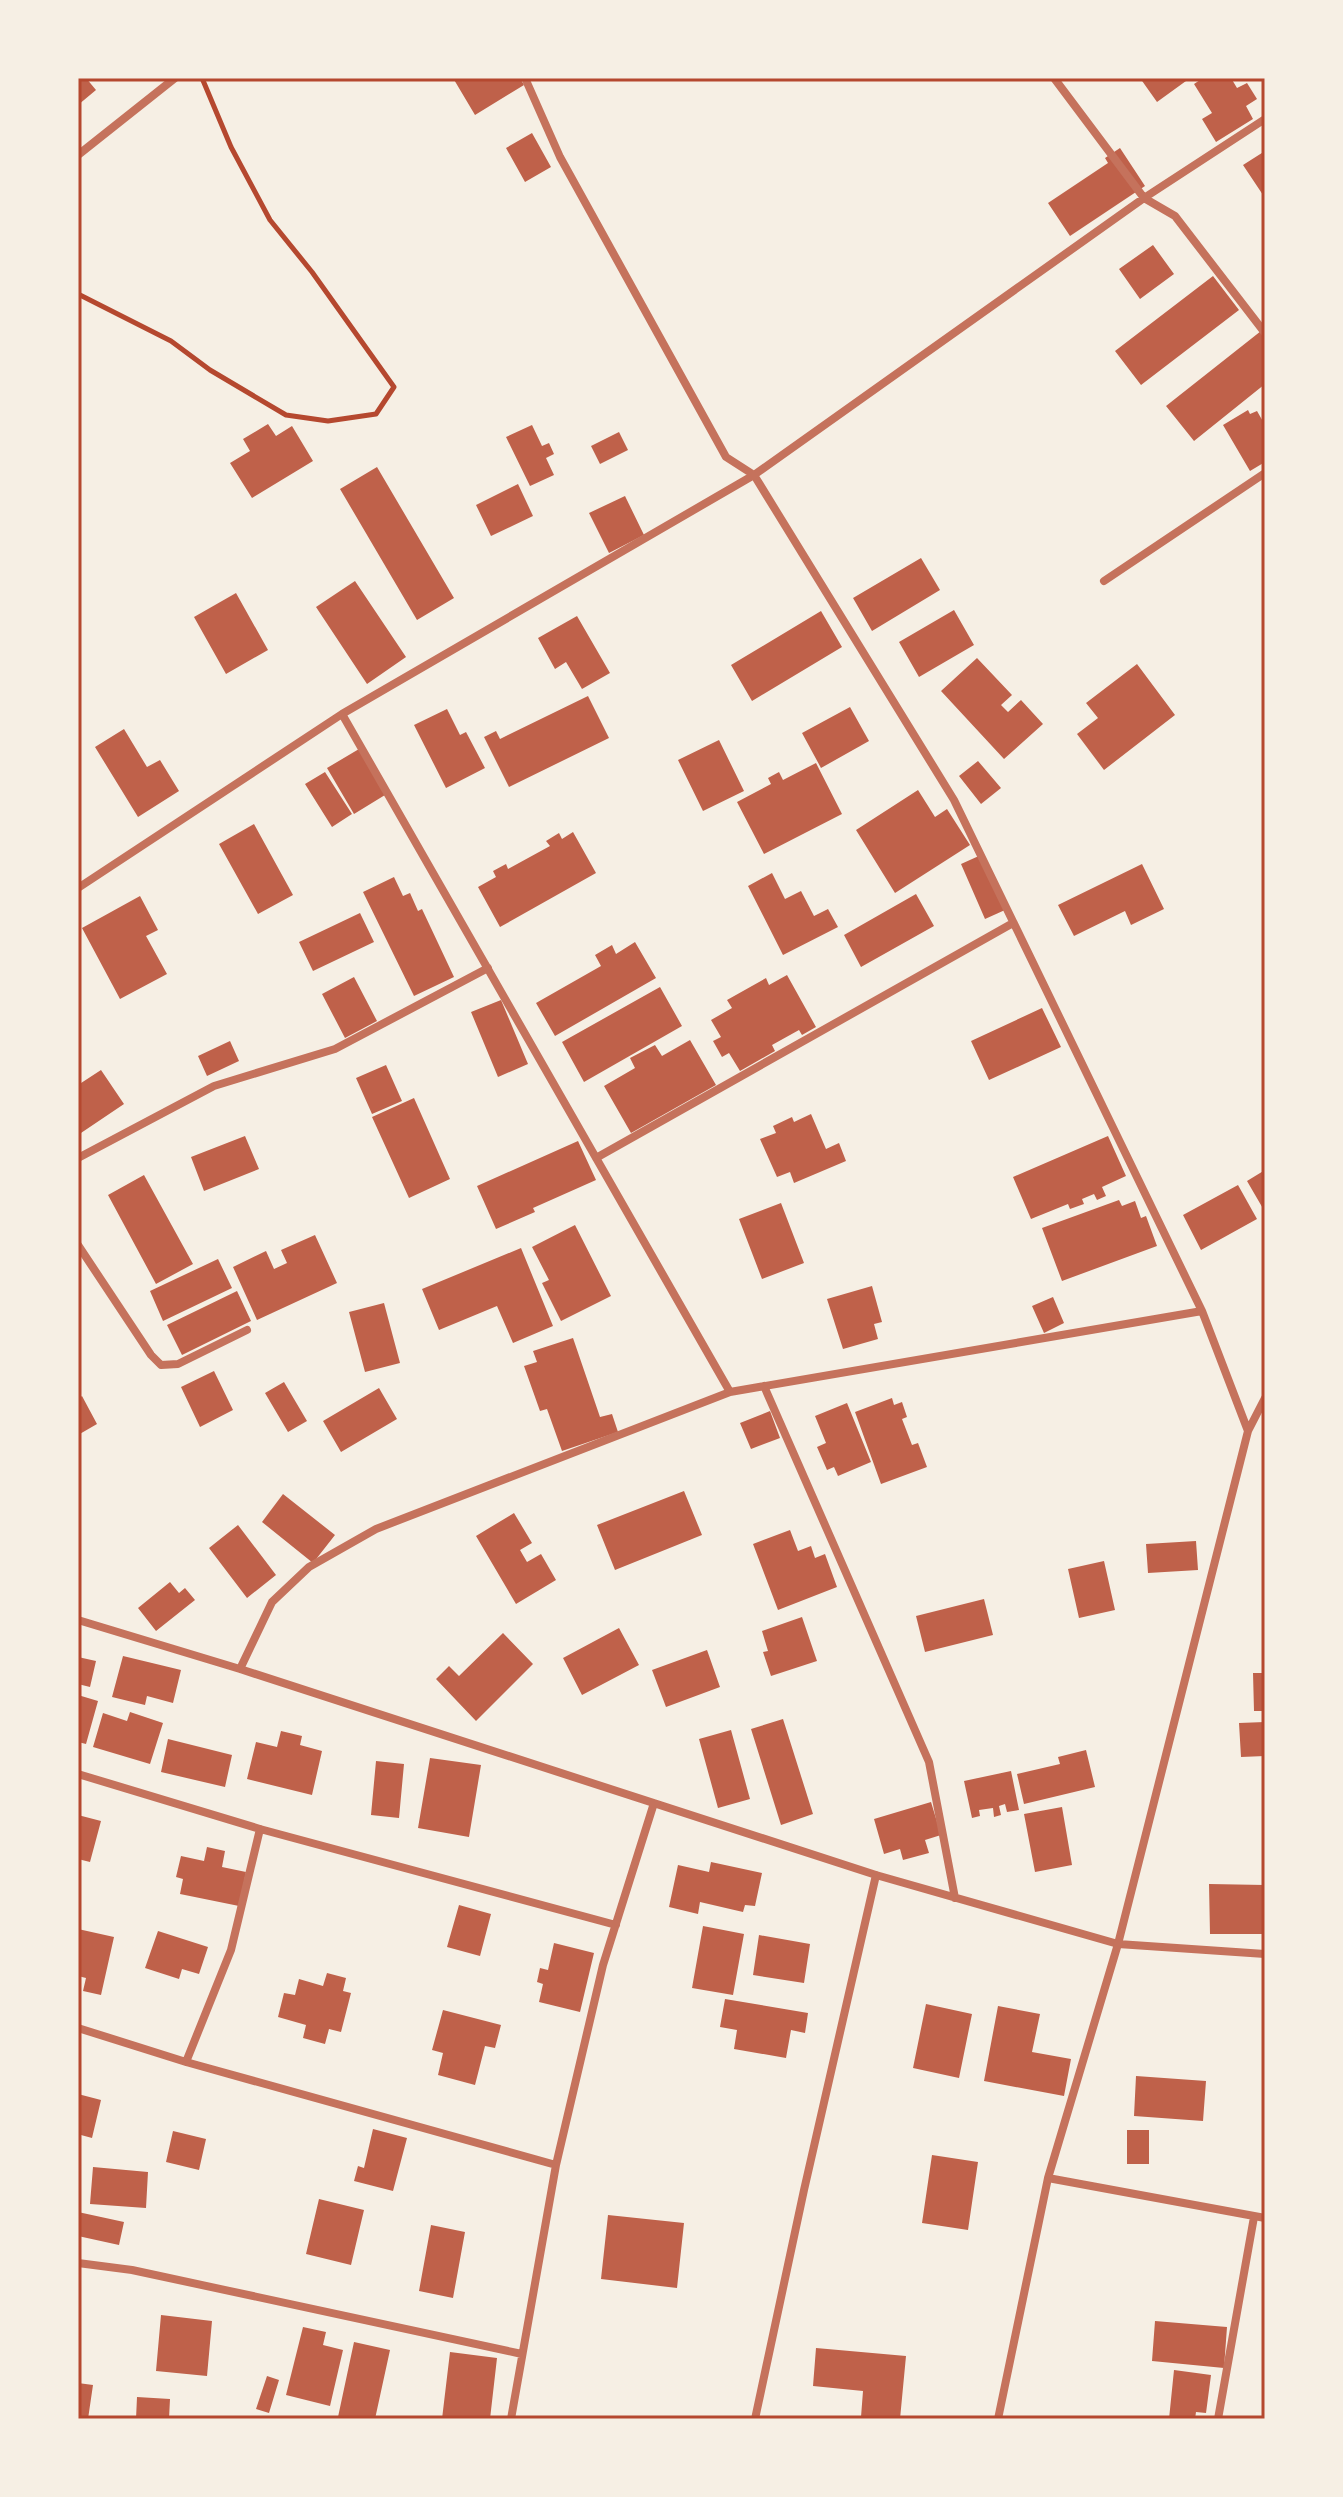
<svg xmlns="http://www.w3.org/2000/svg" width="1343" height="2497" font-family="Karla,sans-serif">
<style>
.building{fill:#bf614a}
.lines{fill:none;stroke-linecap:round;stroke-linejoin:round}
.path{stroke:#b5482f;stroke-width:5}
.minor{stroke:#c5725c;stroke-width:8}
.neatline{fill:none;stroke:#b5482f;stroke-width:3}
</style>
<rect width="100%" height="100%" fill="#f6efe4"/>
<path class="building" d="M78,78H86L96,90L78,105Z
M453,78H520L524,85L475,115Z
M1140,78H1183L1186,81L1157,102Z
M1203,78H1231L1237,88L1247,83L1257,99L1246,106L1253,119L1216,142L1202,119L1212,113L1194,84Z
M532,133L551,167L525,182L506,148Z
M1120,148L1145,186L1070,236L1048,203L1108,163L1105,158Z
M1265,151V198L1243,165Z
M1153,245L1174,274L1140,299L1119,269Z
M1213,276L1239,310L1141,385L1115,351Z
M1261,331L1265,337V384L1194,441L1166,406Z
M1248,410L1250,414L1257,411L1265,425V462L1250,471L1223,425Z
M268,424L276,436L292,426L313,461L252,498L230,463L250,451L243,439Z
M532,425L542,446L549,443L554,454L546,458L554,475L530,486L506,437Z
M619,432L628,450L600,464L591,446Z
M377,467L454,598L417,620L340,489Z
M518,484L533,516L491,536L476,505Z
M625,496L644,535L609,553L589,513Z
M921,558L940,590L872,631L853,598Z
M355,581L406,657L367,684L316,607Z
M236,593L268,650L226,674L194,617Z
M954,610L974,645L919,677L899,642Z
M821,611L842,647L752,701L731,665Z
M577,616L610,673L582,689L566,662L555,669L538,638Z
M977,658L1012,695L1001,705L1008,712L1021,700L1043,724L1004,759L941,691Z
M1137,664L1175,715L1104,770L1077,734L1098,718L1086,703Z
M588,696L609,738L509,787L484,737L496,731L500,739Z
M850,707L869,741L821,768L802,733Z
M447,709L460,735L466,732L485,768L446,788L414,725Z
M124,729L147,767L160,760L179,791L138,817L95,747Z
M719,740L744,791L703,811L678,760Z
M359,749L385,795L354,814L327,768Z
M978,761L1001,788L981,804L959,776Z
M816,763L842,814L764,854L737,802L771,784L768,778L779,772L783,780Z
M325,772L352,814L332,827L305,784Z
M918,790L935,817L947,809L970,845L895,893L856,830Z
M254,824L293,895L258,914L219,844Z
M573,832L596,873L500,927L478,887L496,877L493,871L506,864L508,869L550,846L546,841L559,833L562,839Z
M981,855L1005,910L985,919L961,864Z
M1142,864L1164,909L1131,925L1125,911L1074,936L1058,905Z
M772,873L785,899L801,891L814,916L828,909L838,927L783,955L748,886Z
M394,877L403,896L410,893L418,911L422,909L454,977L414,996L363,892Z
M916,894L934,926L861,967L844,935Z
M140,896L158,930L146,936L167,974L120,999L82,928Z
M360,913L374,942L313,971L299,942Z
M635,942L656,978L555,1036L536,1003L601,966L595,955L612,945L616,954Z
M787,975L816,1027L802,1035L799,1030L772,1045L775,1051L740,1071L729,1053L722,1057L713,1041L721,1037L711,1020L732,1008L727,1000L766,978L769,985Z
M354,977L377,1021L345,1038L322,994Z
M660,987L682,1026L584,1082L562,1042Z
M501,1000L528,1064L498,1077L471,1012Z
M1042,1008L1061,1047L989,1080L971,1041Z
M690,1040L716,1085L631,1133L604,1086L635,1068L630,1058L655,1045L662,1056Z
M230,1041L239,1061L207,1076L198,1056Z
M386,1065L402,1101L372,1114L356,1078Z
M101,1070L124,1104L78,1135V1085Z
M414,1098L450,1179L409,1198L372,1117Z
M811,1114L826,1149L839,1143L846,1161L794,1183L790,1172L777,1177L760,1139L776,1133L773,1126L792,1117L794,1122Z
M245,1136L259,1169L204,1191L191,1157Z
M1108,1136L1126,1176L1102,1187L1106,1196L1097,1200L1094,1194L1082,1199L1084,1204L1070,1209L1068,1204L1031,1219L1013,1177Z
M578,1141L596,1180L533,1208L535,1212L496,1229L477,1186Z
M1265,1170V1212L1247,1181Z
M144,1175L193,1264L156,1284L108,1195Z
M1238,1185L1257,1219L1201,1250L1183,1215Z
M1119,1200L1122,1206L1135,1201L1141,1218L1146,1216L1157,1246L1062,1281L1042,1228Z
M781,1203L804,1263L762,1279L739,1219Z
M575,1225L611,1296L561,1321L542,1283L549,1280L532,1247Z
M315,1235L337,1283L257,1320L233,1267L266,1251L274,1269L287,1263L281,1250Z
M521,1248L553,1326L513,1343L497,1306L439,1330L422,1289Z
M218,1259L232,1288L163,1321L150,1291Z
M872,1286L882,1322L874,1324L878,1339L843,1349L827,1299Z
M237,1291L251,1321L182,1355L167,1325Z
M1053,1297L1064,1323L1044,1333L1032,1306Z
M384,1303L400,1363L365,1372L349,1312Z
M573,1338L600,1417L612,1414L618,1432L562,1451L547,1409L540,1411L524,1366L537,1362L533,1351Z
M214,1371L233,1410L200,1427L181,1387Z
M284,1382L307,1421L288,1432L265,1393Z
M379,1388L397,1419L341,1452L323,1421Z
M82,1396L97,1424L78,1435V1399Z
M892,1398L894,1405L902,1402L907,1417L902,1419L912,1445L918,1443L927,1467L881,1484L855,1412Z
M847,1403L871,1462L838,1476L834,1467L827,1470L817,1447L826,1443L815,1416Z
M770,1411L780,1438L751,1449L740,1423Z
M684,1491L702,1535L615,1570L597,1525Z
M283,1494L335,1535L313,1563L262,1522Z
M514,1513L532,1543L520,1550L527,1562L541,1554L556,1580L516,1604L476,1536Z
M238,1525L276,1575L247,1598L209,1548Z
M790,1530L798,1551L811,1546L815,1558L825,1554L837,1587L778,1610L753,1544Z
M1196,1541L1198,1570L1148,1573L1146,1544Z
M1104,1561L1115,1610L1079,1618L1068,1569Z
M170,1582L179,1593L185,1588L195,1600L156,1631L138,1608Z
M984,1599L993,1635L925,1652L916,1616Z
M802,1617L817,1661L771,1676L763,1652L768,1651L762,1631Z
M619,1628L639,1665L582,1695L563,1658Z
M503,1633L533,1664L476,1721L436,1679L449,1666L459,1676Z
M707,1650L720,1687L666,1707L652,1670Z
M123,1656L181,1670L173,1703L147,1696L145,1705L112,1697Z
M78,1657L96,1661L90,1687L78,1684Z
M1253,1673H1265V1711H1254Z
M78,1695L98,1701L86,1744L78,1742Z
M130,1712L163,1723L150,1764L93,1747L103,1713L127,1721Z
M783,1719L813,1814L781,1825L751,1729Z
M1265,1722V1756L1241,1757L1239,1723Z
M731,1730L750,1799L718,1808L699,1739Z
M281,1731L302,1736L300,1745L322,1751L312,1795L247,1779L256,1742L277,1747Z
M168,1739L232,1755L225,1787L161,1772Z
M1086,1750L1095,1787L1024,1804L1017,1774L1060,1764L1058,1757Z
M430,1758L481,1765L469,1837L418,1828Z
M376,1761L404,1764L399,1818L371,1815Z
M1011,1771L1019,1810L1007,1812L1005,1804L999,1806L1001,1815L994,1817L993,1808L979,1810L980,1816L972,1818L964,1781Z
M931,1802L941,1835L925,1840L929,1853L903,1860L900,1849L884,1854L874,1819Z
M1062,1807L1072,1865L1035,1872L1024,1814Z
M78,1815L101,1821L90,1862L78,1859Z
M207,1847L225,1851L222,1867L246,1872L239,1906L180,1894L183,1879L176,1877L181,1856L204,1861Z
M711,1862L762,1873L755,1906L745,1905L743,1912L700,1902L698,1914L669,1907L678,1865L709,1872Z
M1209,1884L1265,1885V1934H1210Z
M459,1905L491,1914L480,1956L447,1947Z
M703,1926L744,1934L733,1995L692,1988Z
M78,1929L114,1937L101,1995L83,1991L86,1978L78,1976Z
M158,1931L208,1947L199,1974L182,1969L179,1979L145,1968Z
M759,1935L810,1944L804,1983L753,1975Z
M554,1943L594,1953L580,2012L539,2002L543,1984L537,1982L540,1968L548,1970Z
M327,1973L346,1978L343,1991L351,1993L341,2032L329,2029L325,2044L303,2038L306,2025L278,2017L284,1993L295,1995L299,1979L323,1986Z
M725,1999L808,2013L805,2033L791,2030L786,2058L734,2049L737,2030L720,2027Z
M926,2004L972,2014L959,2078L913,2068Z
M998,2006L1040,2014L1032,2052L1071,2059L1064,2096L984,2081Z
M443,2010L501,2025L495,2048L485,2046L475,2085L438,2075L443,2053L432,2050Z
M1136,2076L1206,2081L1203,2121L1134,2116Z
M78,2094L101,2100L92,2138L81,2135L79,2141Z
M373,2129L407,2138L393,2191L354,2181L358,2166L364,2168Z
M1127,2130H1149V2164H1127Z
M173,2131L206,2139L199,2170L166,2162Z
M932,2155L978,2162L968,2230L922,2223Z
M93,2167L148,2172L146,2208L90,2204Z
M319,2199L364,2210L351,2265L306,2254Z
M78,2212L124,2222L119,2245L78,2236Z
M608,2215L684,2223L677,2288L601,2279Z
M431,2225L465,2232L453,2298L419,2291Z
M161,2315L212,2321L207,2376L156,2371Z
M1155,2321L1227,2327L1224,2368L1152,2361Z
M303,2327L326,2332L323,2345L343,2350L330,2406L286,2395Z
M354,2342L390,2350L375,2419L338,2417Z
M816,2348L906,2356L900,2419L861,2417L863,2391L813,2386Z
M450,2352L497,2358L490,2419H442Z
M1174,2370L1211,2375L1206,2413L1196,2412L1195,2419H1169Z
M267,2376L279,2380L269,2413L256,2409Z
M78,2383L93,2385L88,2419H78Z
M137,2397L170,2399L169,2419H136Z"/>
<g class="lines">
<path class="path" d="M78,294L171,341L210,370L286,415L328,421L376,414L394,387L312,272L270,220L231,147L202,78"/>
<path class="minor" d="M525,78L560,157L726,457L754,475L1144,198L1265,119
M1054,78L1144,198L1175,216L1265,333
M78,155L175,78
M1104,581L1265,473
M342,714L730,1392
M78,888L342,714L754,475L954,800L1202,1311L1248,1431
M78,1158L214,1086L335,1049L488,968
M596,1158L1013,923
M78,1245L151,1355L161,1365L178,1364L247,1330
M764,1386L929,1762L955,1898
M1265,1398L1248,1431L1118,1944L1048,2178L1265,2218
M78,1620L240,1669L876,1875L1118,1944L1265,1954
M240,1669L272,1602L309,1567L376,1529L730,1392L1202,1311
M78,1774L260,1829L616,1925
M78,2028L186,2062L556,2165
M186,2062L231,1950L260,1829
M78,2263L132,2270L522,2354
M511,2419L556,2165L603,1965L654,1803
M755,2419L804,2190L876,1875
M998,2419L1048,2178
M1218,2419L1254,2217"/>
</g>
<rect width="1343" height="2497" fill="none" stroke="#f6efe4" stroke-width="160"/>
<rect x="80" y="80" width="1183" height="2337" class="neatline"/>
</svg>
